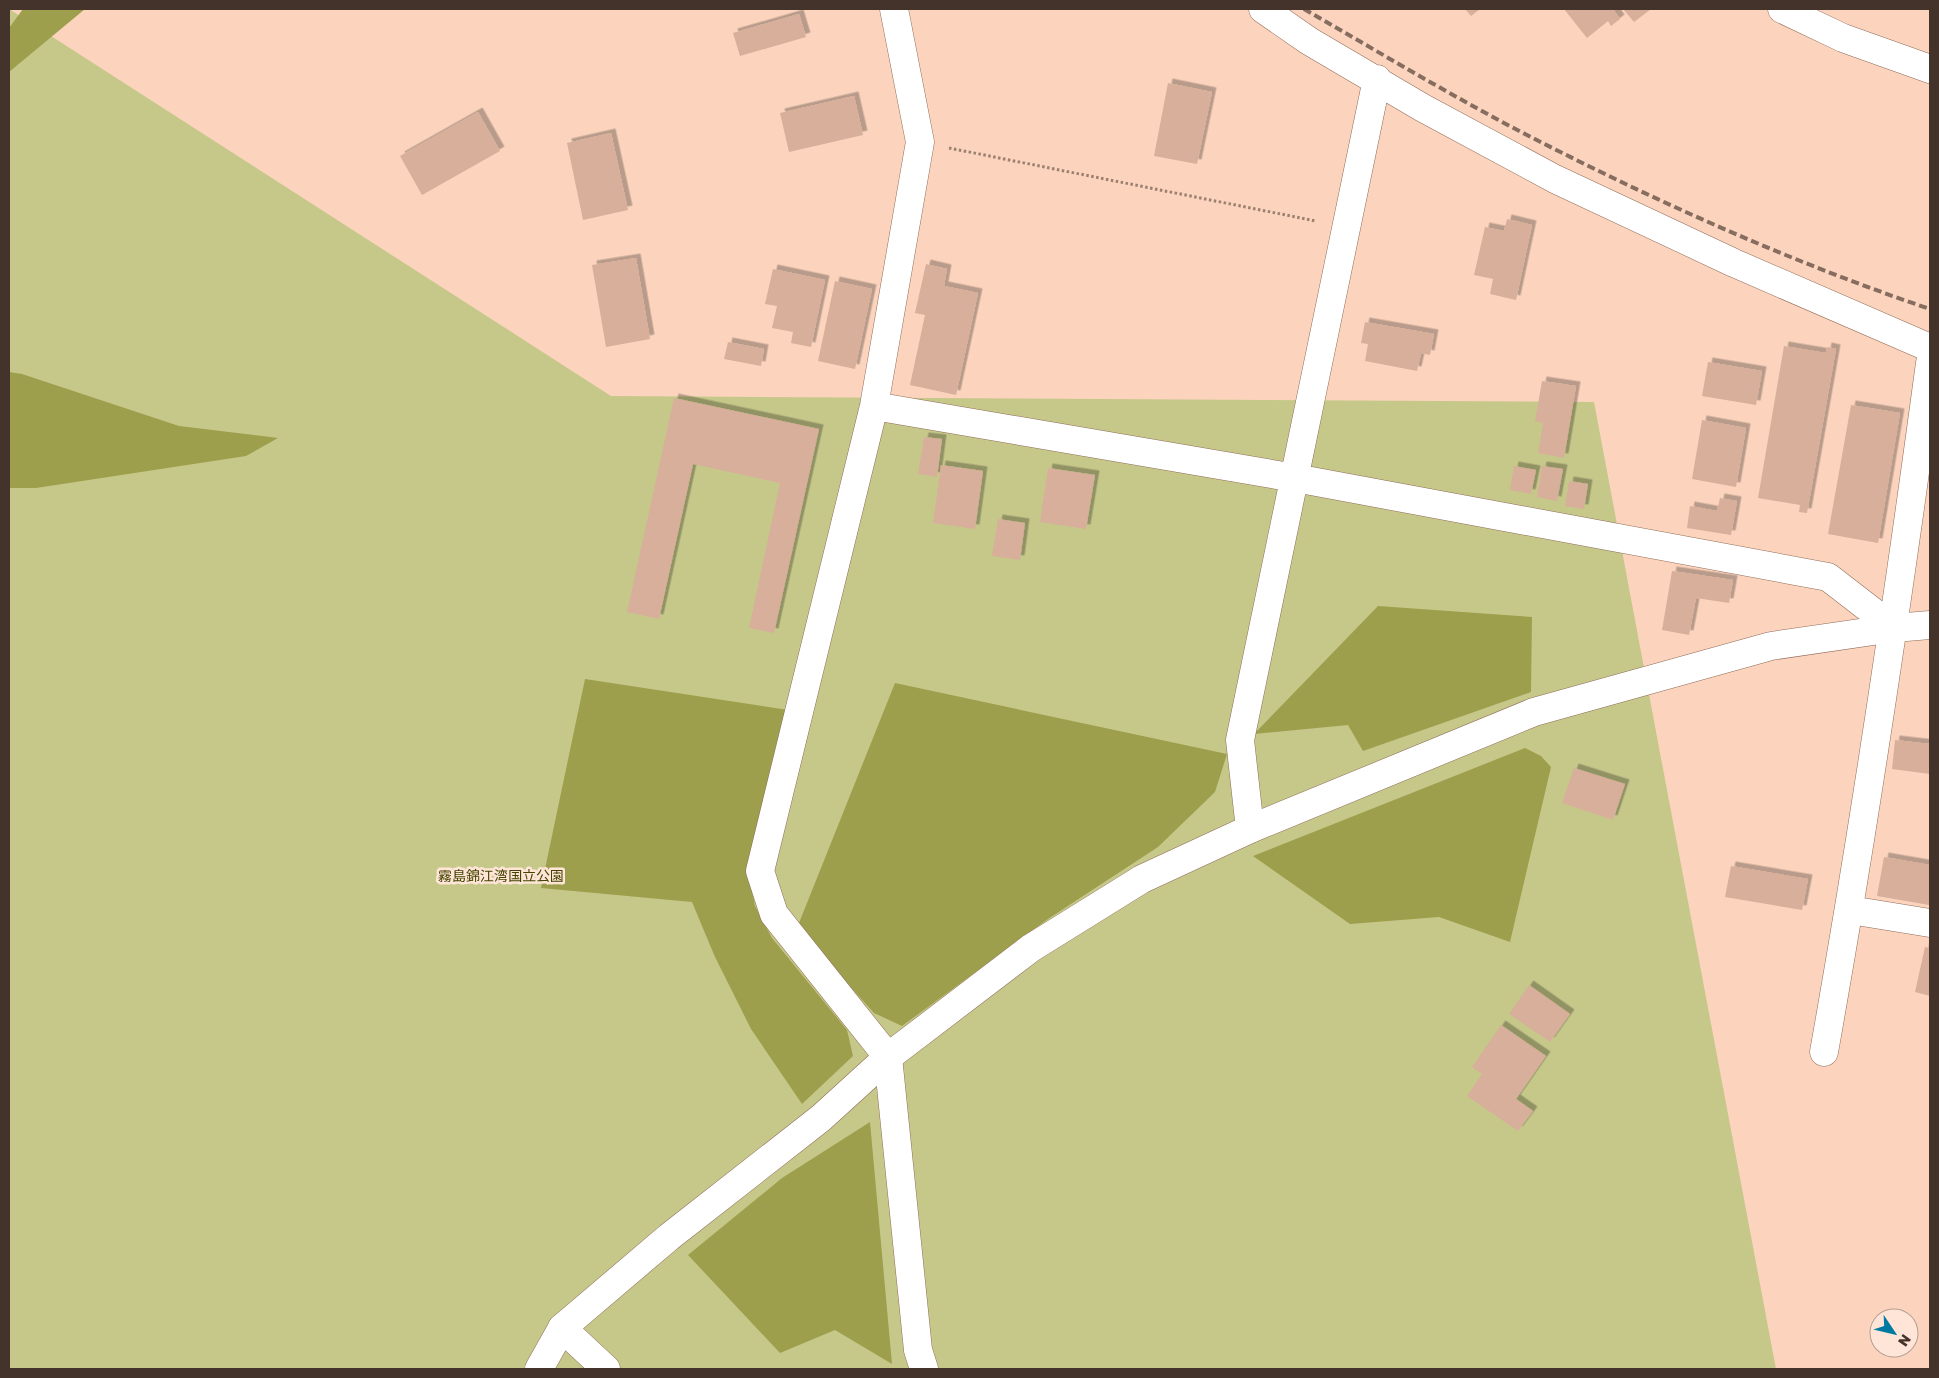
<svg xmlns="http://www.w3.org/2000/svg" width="1939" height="1378" font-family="'Golos Text','Noto Sans JP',sans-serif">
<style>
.green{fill:#c6c88a}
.forest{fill:#9d9f4c}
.building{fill:#d7af9a;filter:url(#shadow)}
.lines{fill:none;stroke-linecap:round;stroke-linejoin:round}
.minor-casing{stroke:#906c59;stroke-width:29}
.tertiary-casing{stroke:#906c59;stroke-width:29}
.path{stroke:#9b8071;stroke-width:3;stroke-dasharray:2.5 2.5;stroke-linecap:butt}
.minor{stroke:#fff;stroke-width:28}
.tertiary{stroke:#fff;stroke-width:28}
.rail{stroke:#866d60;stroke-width:4;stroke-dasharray:8 4;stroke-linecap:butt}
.labels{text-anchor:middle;stroke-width:5;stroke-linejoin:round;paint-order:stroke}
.park-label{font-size:14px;fill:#440;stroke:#fee5d7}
</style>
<defs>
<filter id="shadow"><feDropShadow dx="4.5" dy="-4.5" stdDeviation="0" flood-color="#0004"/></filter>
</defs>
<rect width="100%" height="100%" fill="#fcd4bd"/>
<path class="green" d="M9,9L611,396L1594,402L1776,1369H9Z"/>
<path class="forest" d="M23,9H85L9,72V28Z
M9,372L22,374L179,426L278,438L246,456L36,488H9Z
M1378,606L1532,617L1531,692L1363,751L1348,725L1254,734Z
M585,679L788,710L748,873L755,906L772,938L847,1030L853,1056L802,1104L751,1029L715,957L692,902L541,888Z
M895,683L1227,754L1215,792L1158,847L1048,919L902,1026L874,1013L797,928Z
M1525,748L1541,756L1551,767L1510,942L1439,917L1350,924L1253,856Z
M870,1122L892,1364L835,1330L780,1353L688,1255L782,1178Z"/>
<path class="building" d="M1465,9H1480L1471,16Z
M1564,9H1613L1620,19L1611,26L1608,21L1587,38Z
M1623,9H1651L1634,22Z
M799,14L806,37L740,56L733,33Z
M1168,83L1212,92L1197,164L1154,156Z
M854,96L863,135L789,152L780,113Z
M478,112L500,151L422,195L400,156Z
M611,133L628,210L583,220L567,143Z
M1507,219L1532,225L1516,300L1490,294L1493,279L1474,275L1485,227L1504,231Z
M636,258L650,339L606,347L592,265Z
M926,264L947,269L944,286L978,293L956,395L910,385L925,315L915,313Z
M773,269L825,280L811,347L791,343L793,332L772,328L777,306L765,304Z
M835,281L872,289L855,369L818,361Z
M1365,322L1434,334L1430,355L1421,353L1417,371L1365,361L1368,344L1361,343Z
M728,342L764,349L761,366L724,359Z
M1784,346L1826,353L1827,347L1836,349L1807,513L1799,512L1800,505L1758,498Z
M1708,362L1762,371L1756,405L1702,396Z
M1542,381L1576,386L1564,458L1538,453L1543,423L1535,421Z
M674,398L819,429L774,633L749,628L780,483L693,464L659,619L627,612Z
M1851,405L1900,413L1878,543L1828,534Z
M1702,420L1746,428L1736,487L1692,479Z
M924,437L942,439L937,477L918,474Z
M941,465L983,471L975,529L933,523Z
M1514,466L1536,470L1531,494L1510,490Z
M1542,466L1563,469L1557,501L1537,497Z
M1048,468L1095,475L1086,529L1040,522Z
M1569,481L1588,484L1584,509L1565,506Z
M1720,498L1737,501L1731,535L1687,528L1690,506L1717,511Z
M998,519L1025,523L1020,560L992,556Z
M1672,571L1733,580L1729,603L1696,598L1689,635L1662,630Z
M1895,740L1930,744V774L1892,769Z
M1574,768L1625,784L1613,820L1562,803Z
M1884,857L1930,865L1929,905L1877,896Z
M1731,866L1808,879L1802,910L1725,897Z
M1925,947L1930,948V996L1915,992Z
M1529,985L1570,1014L1550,1042L1509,1014Z
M1501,1025L1546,1056L1516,1099L1533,1111L1518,1131L1467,1096L1482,1074L1472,1067Z"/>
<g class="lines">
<g class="minor-casing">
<path id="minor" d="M894,9L920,142L874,406L760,871L774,914L888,1057L918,1350L924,1369
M1263,9L1309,41L1423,108L1555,179L1734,263L1930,348
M1782,9L1843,38L1930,69
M874,406L1295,478L1828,577L1894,628
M1250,829L1240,740L1377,79
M1850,910L1930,923
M1824,1052C1865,823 1899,593 1930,363
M562,1328L606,1369"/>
</g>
<g class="tertiary-casing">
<path id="tertiary" d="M539,1369L562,1328L669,1237L821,1118L888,1057L1031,948L1142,879L1250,829L1534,712L1771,646L1894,628L1930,625"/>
</g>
<path class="path" d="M949,148L1316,221"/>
<use href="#minor" class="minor"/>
<use href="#tertiary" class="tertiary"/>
<path class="rail" d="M1304,9C1377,51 1450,95 1525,134C1655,201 1791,262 1930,309"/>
</g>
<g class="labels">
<g class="park-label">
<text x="501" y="881">霧島錦江湾国立公園</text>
</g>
</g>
<rect width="1939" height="1378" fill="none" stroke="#43332b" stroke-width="20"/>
<g transform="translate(1894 1333) rotate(125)"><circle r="24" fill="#fee5d7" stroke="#b39e92"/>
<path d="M0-4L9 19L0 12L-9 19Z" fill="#017aa2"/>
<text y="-8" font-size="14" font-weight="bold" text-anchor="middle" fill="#43332b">N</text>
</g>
</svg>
